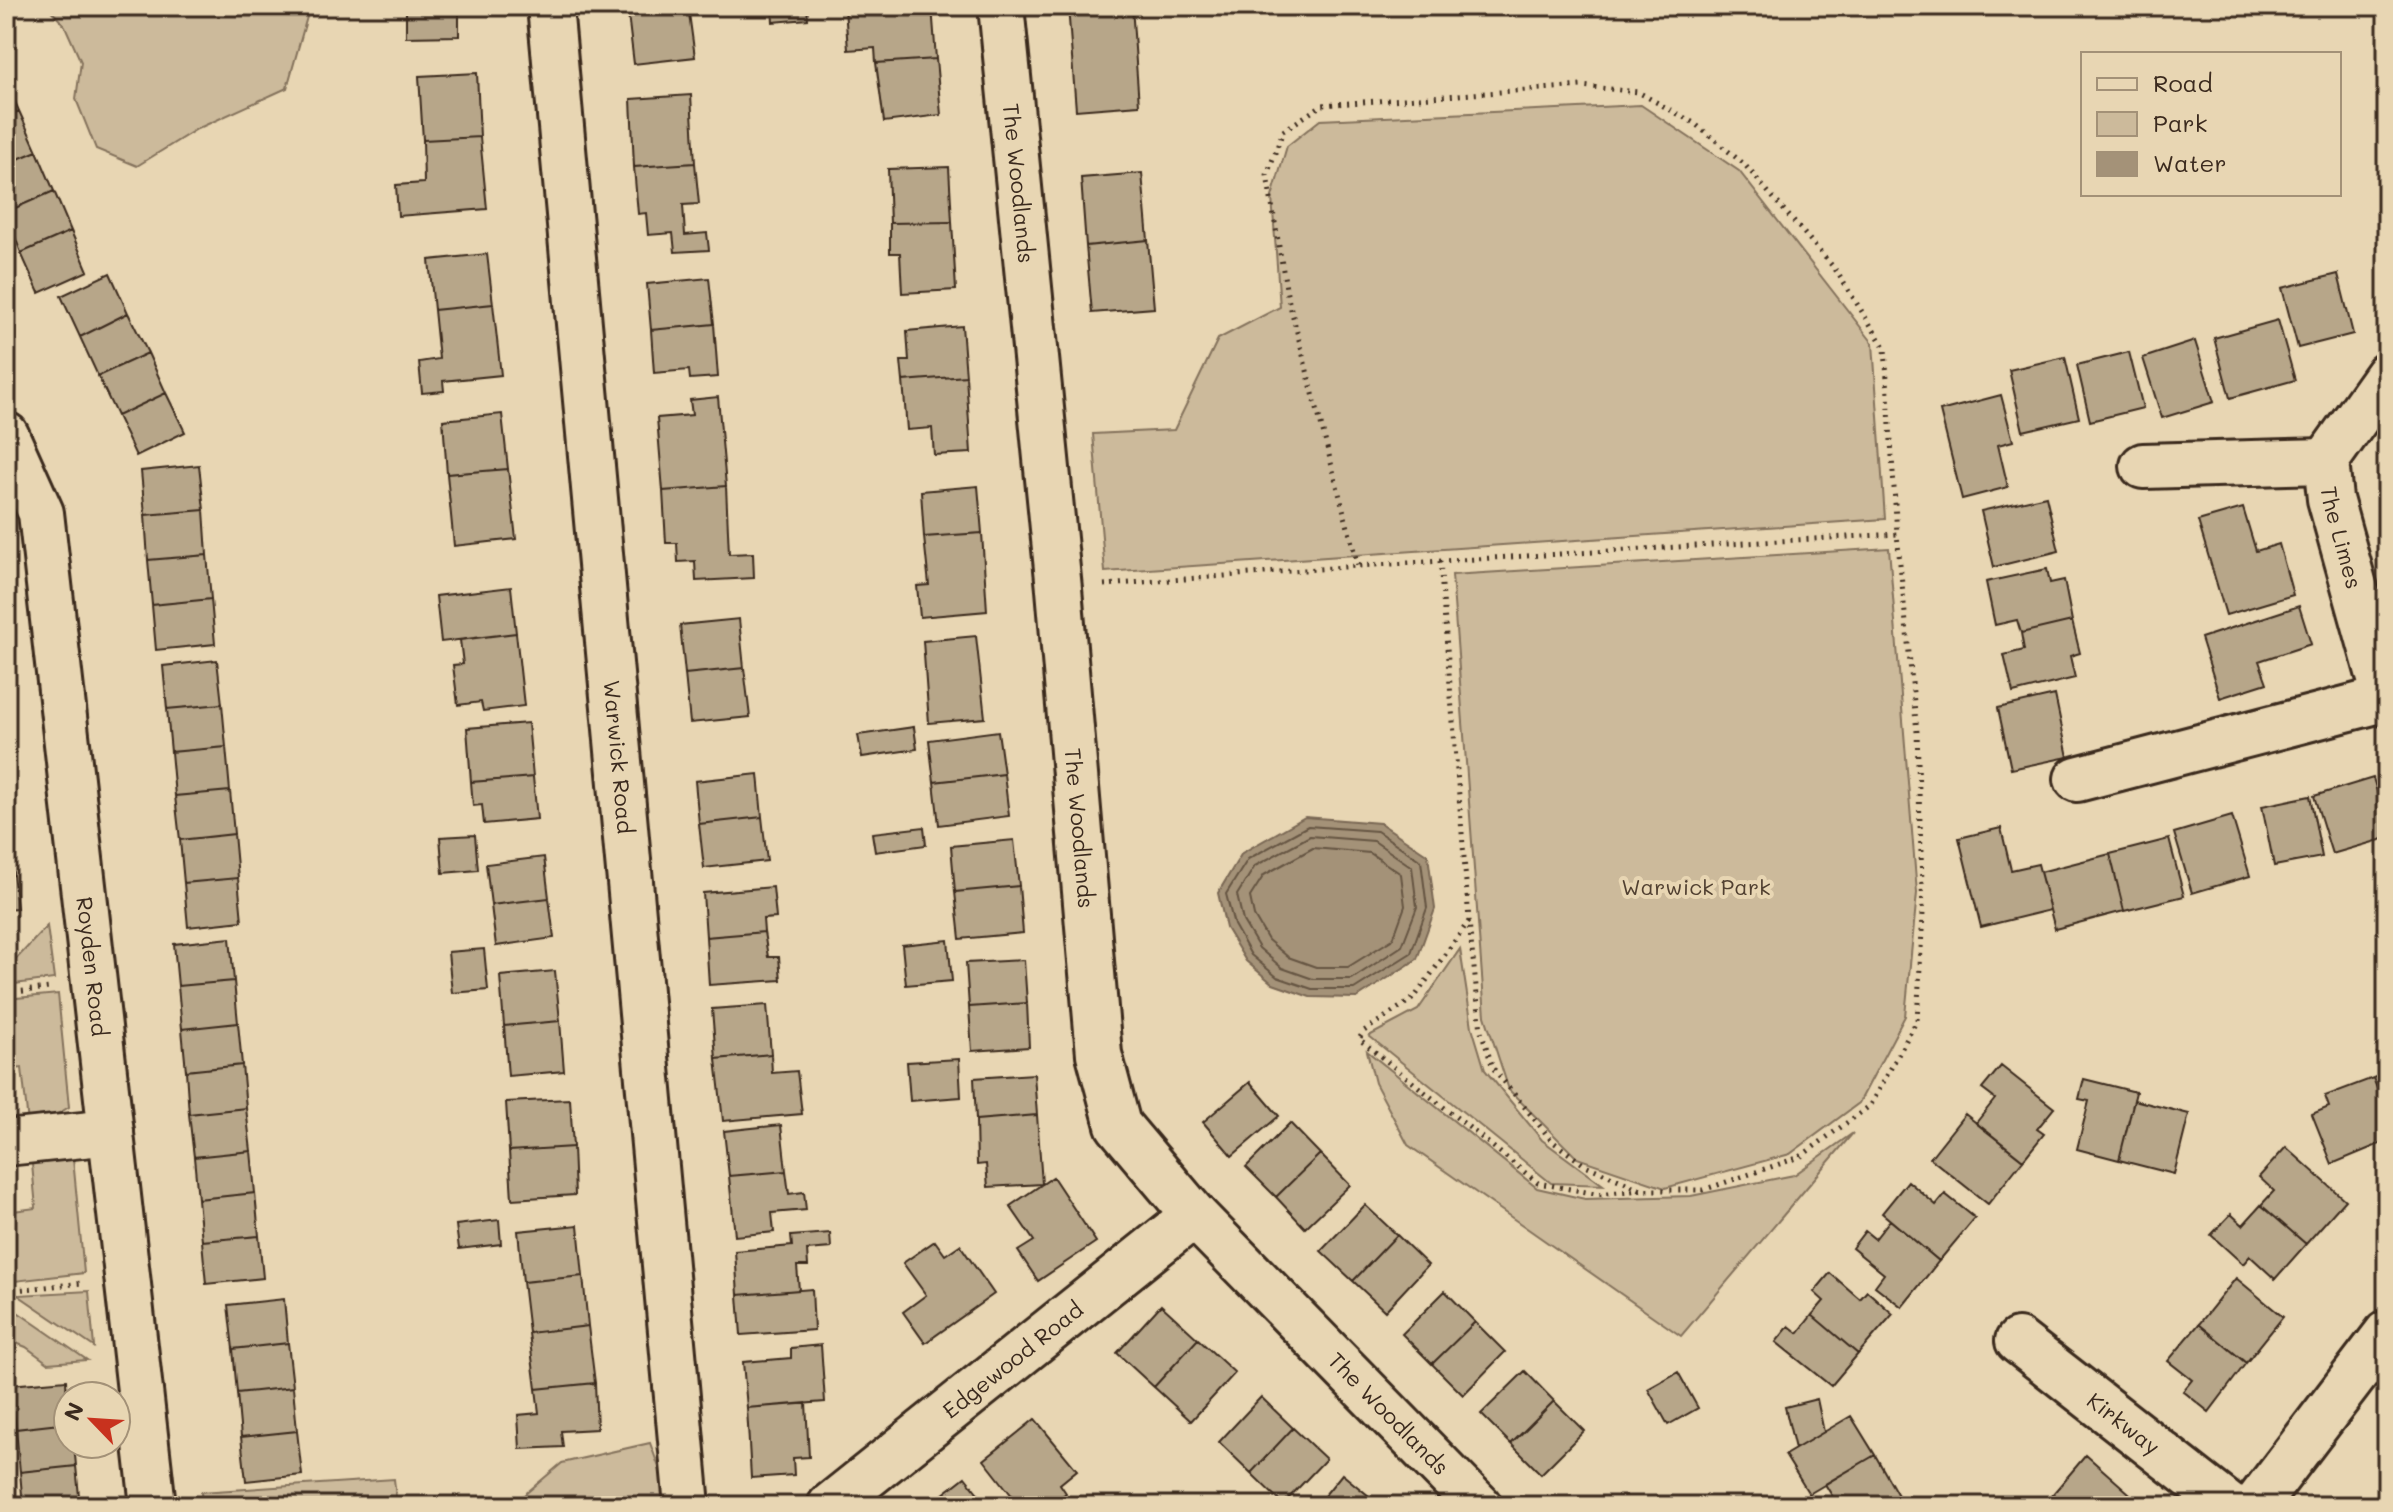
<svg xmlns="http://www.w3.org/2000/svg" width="2393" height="1512" font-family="Mali,sans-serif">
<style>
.green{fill:#ccba9b;stroke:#84725c;stroke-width:2}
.water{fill:#a49278;stroke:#7a6854;stroke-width:2}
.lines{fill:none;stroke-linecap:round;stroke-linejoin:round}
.shore{stroke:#655442;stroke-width:2}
.building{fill:#b7a689;stroke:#3b2a1e;stroke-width:2}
.minor-casing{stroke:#3b2a1e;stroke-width:50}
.path{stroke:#3b2a1e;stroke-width:5;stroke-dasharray:2 6;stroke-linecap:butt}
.minor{stroke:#e8d6b3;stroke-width:44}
.labels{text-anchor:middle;stroke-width:8;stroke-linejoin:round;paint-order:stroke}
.street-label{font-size:22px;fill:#3b2a1e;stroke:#e8d6b3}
.park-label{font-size:22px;fill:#514031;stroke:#e8d6b3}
</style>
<rect width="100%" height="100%" fill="#e8d6b3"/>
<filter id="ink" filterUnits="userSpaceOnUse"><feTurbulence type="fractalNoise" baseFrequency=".0125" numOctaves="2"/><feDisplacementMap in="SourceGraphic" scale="16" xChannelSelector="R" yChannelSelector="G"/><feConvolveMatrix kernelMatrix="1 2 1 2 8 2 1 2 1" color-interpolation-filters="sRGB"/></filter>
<g filter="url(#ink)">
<path class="green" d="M47,6H310L287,88L197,129L137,166L96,149L76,99L81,62L65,26Z
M1641,105L1739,171L1873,343L1885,519L1105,572L1093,434L1174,430L1218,339L1280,307L1272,197L1287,146L1320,120Z
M1889,548L1917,893L1905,1016L1859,1103L1790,1154L1665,1188L1577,1158L1509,1090L1485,1016L1452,575Z
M47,926L54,979L6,985V970Z
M1460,949L1472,1027L1485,1070L1542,1140L1603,1185L1551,1183L1369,1036L1418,1010Z
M58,994L69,1107L41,1124L28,1123L22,1068L6,1070V999Z
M1367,1051L1537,1188L1585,1199L1691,1196L1794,1175L1853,1133L1681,1336L1408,1145L1375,1083Z
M59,1152L73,1159L84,1273L6,1282V1212L36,1208L31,1153Z
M89,1291L94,1347L18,1295Z
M6,1304L87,1360L48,1363L26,1347L6,1339Z
M650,1443L673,1506H511L562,1463Z
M394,1479L397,1506H202L201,1492Z"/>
<path class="water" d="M1305,817L1380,823L1428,855L1435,909L1417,959L1357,998L1310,997L1273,984L1246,961L1226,928L1218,893L1242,853Z"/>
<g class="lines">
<path class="shore" d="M1308,826L1377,831L1421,861L1427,908L1411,953L1354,989H1312L1277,977L1251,955L1234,925L1226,894L1248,859Z
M1310,836L1374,841L1412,867L1417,907L1402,946L1352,979H1313L1282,968L1259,948L1243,921L1237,895L1255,866Z
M1313,848L1370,853L1401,874L1405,906L1393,939L1348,967H1316L1288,957L1268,940L1254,916L1250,897L1264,875Z"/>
</g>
<path class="building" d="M406,6H459V36L406,37Z
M627,6H688L695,57L634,64Z
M772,6H807L808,19L773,22Z
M932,6L936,59L876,63L875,48L848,50L845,8Z
M1068,6H1132L1139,105L1076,110Z
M936,59L941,115L884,122L876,63Z
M477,73L480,137L423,140L419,76Z
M6,81L19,111L6,117Z
M691,95L695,163L634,167L631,99Z
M19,111L37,151L6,164V117Z
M480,137L487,209L398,216L396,185L424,183L423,140Z
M37,151L54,191L6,212V164Z
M695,163L699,204L683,205L685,235L707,233L709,250L675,252L673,233L648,235L646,213L638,214L634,167Z
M949,167L952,222L890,223L888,169Z
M1142,173L1148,240L1086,246L1081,178Z
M54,191L71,231L21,253L6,212Z
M952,222L956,290L902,293L900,253H890V223Z
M71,231L88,271L39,293L21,253Z
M1148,240L1154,308L1092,313L1086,246Z
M487,254L493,304L434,310L429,260Z
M110,273L128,313L80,337L61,296Z
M2338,274L2353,334L2298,348L2282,288Z
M709,278L714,324L651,330L647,284Z
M493,304L501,375L443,381L444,391L422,393L419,362L439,359L434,310Z
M128,313L148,353L98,376L80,337Z
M2278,320L2295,380L2230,398L2214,338Z
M714,324L718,377L690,379L689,370L654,373L651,330Z
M962,326L966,376L903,381L901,361H909L907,331Z
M2195,341L2214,402L2162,418L2143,358Z
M2129,352L2143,408L2090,421L2077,365Z
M148,353L166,393L117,416L98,376Z
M2065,357L2079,418L2023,431L2009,370Z
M966,376L971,453L934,455L932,428L907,430L903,381Z
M166,393L185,432L136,456L117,416Z
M2001,395L2013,441L1998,445L2008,487L1962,499L1940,411Z
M718,397L726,486L663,491L657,418L692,415L690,400Z
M502,414L508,469L447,474L443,420Z
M199,465L204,510L145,515L141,471Z
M508,469L516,539L454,546L447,474Z
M726,486L729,554L753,553L754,578L696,581L695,561L678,562L677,543H666L663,491Z
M978,486L982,533L924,537L921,491Z
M2046,496L2059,551L1994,567L1981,511Z
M2243,508L2256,551L2279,544L2293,595L2226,615L2198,521Z
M204,510L207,555L148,560L145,515Z
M982,533L987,611L920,617L917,586L929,585L924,537Z
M207,555L211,599L152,605L148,560Z
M2047,569L2050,583L2064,580L2072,621L2021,633L2017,620L1995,625L1986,582Z
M511,587L516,633L441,642L436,596Z
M211,599L215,644L156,650L152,605Z
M2299,606L2311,644L2259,661L2267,683L2220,698L2201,638Z
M739,619L744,668L685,674L680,625Z
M2072,621L2080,653L2070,656L2075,678L2013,693L2004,655L2024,650L2021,633Z
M516,633L524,706L483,711L481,702L458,705L453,665L463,664L460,640Z
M976,636L985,718L929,723L923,641Z
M217,660L222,704L167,709L163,666Z
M744,668L750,717L690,723L685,674Z
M2055,695L2068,757L2011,769L1998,708Z
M222,704L226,747L171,752L167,709Z
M528,723L533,777L471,782L467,728Z
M914,727L917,749L862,757L858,735Z
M998,731L1004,774L934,782L929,740Z
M226,747L230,791L175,796L171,752Z
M758,774L762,817L699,824L695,781Z
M1004,774L1009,816L939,825L934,782Z
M533,777L537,819L484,824L482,805L473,806L471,782Z
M2373,778L2387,824V838L2332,854L2314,796Z
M230,791L234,834L180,840L175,796Z
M2310,796L2322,857L2274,866L2262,806Z
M2232,816L2250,876L2192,893L2174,833Z
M762,817L767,861L704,868L699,824Z
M6,821L12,864L6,865Z
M924,827L926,845L875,852L872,833Z
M2001,828L2011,870L2038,864L2050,910L1981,927L1959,838Z
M234,834L238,878L184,883L180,840Z
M475,835L478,870L443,873L440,837Z
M2169,839L2184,896L2124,911L2110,854Z
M1014,840L1019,886L955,892L951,846Z
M2110,854L2124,911L2055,929L2040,872Z
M544,857L549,898L491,905L486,864Z
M12,864L17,908L6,909V865Z
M238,878L242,921L188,927L184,883Z
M1019,886L1023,933L960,939L955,892Z
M773,887L776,918L763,919L764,932L706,937L703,893Z
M549,898L554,938L496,946L491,905Z
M764,932L768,957H779L781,980L709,985L706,937Z
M230,938L234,981L178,986L174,944Z
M948,940L952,981L906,985L902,945Z
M484,949L488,990L452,993L448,952Z
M1024,960L1027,1003L969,1007L966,963Z
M555,971L560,1021L504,1026L500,976Z
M234,981L238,1023L182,1029L178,986Z
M1027,1003L1029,1047L972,1051L969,1007Z
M767,1005L771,1054L716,1059L712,1009Z
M560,1021L564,1071L508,1076L504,1026Z
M238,1023L242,1065L186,1071L182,1029Z
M2387,1049V1114L2373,1078L2386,1073L2377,1053Z
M771,1054L772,1073L797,1071L802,1114L723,1121L716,1059Z
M959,1059L961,1097L910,1101L907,1062Z
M242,1065L246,1108L189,1114L186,1071Z
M2001,1066L2054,1108L2037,1129L2044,1134L2023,1160L1976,1123L1995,1099L1982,1089Z
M1034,1074L1037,1115L976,1120L974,1078Z
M2373,1078L2387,1114V1141L2332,1164L2312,1114L2329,1107L2325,1096Z
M2084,1079L2136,1092L2119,1160L2077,1149L2089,1101L2079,1099Z
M1250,1082L1279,1116L1232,1156L1203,1122Z
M570,1099L573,1147L509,1151L506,1102Z
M2134,1100L2189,1114L2174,1174L2119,1160Z
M246,1108L251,1151L194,1157L189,1114Z
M1965,1114L2023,1160L1988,1204L1930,1158Z
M1037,1115L1042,1184L988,1187L986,1164L977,1165L976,1120Z
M1290,1123L1320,1154L1276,1197L1246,1167Z
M781,1125L786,1171L729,1176L724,1131Z
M573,1147L575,1195L512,1199L509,1151Z
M2286,1147L2345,1200L2306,1244L2261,1205L2274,1191L2259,1177Z
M251,1151L255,1193L198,1199L194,1157Z
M1320,1154L1350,1185L1305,1228L1276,1197Z
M786,1171L789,1194L804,1192L806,1210L772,1213L774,1232L735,1236L729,1176Z
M1053,1177L1096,1242L1038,1281L1018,1251L1034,1241L1010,1206Z
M1908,1181L1936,1205L1945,1194L1975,1218L1939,1261L1882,1213Z
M255,1193L259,1236L202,1241L198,1199Z
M1365,1205L1397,1235L1353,1281L1321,1251Z
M2261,1205L2306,1244L2275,1279L2250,1256L2243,1264L2211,1235L2231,1214L2243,1225Z
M499,1220L501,1244L459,1249L456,1225Z
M1890,1220L1939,1261L1902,1307L1875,1286L1884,1274L1852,1248L1865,1231L1875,1239Z
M578,1225L583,1276L523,1282L518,1231Z
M830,1233L831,1248L807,1250L808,1266H797L799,1290L738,1295L735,1251L792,1246L791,1236Z
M1397,1235L1428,1265L1385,1311L1353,1281Z
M259,1236L263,1278L206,1284L202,1241Z
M935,1241L945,1255L960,1245L994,1294L925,1343L903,1312L926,1295L903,1263Z
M1830,1273L1860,1299L1867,1291L1893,1314L1858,1354L1812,1315L1824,1301L1814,1292Z
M583,1276L588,1326L529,1333L523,1282Z
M2236,1278L2283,1317L2246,1363L2199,1324Z
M812,1289L814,1330L741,1335L738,1295Z
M1445,1291L1475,1322L1432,1364L1402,1334Z
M284,1299L288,1343L233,1349L228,1305Z
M1161,1305L1198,1339L1154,1387L1117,1353Z
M1812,1315L1858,1354L1831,1386L1776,1342L1789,1326L1798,1333Z
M1475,1322L1505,1352L1463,1395L1432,1364Z
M2199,1324L2246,1363L2209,1412L2183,1391L2192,1380L2168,1361Z
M588,1326L595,1383L536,1389L529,1333Z
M1198,1339L1235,1373L1191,1421L1154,1387Z
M288,1343L293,1387L237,1393L233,1349Z
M821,1345L825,1402L747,1408L743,1362L791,1358V1348Z
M1525,1371L1554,1401L1511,1444L1481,1414Z
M1678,1372L1698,1408L1668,1425L1648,1389Z
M66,1380L68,1423L16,1429L10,1385Z
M595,1383L597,1429L561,1431L563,1447L520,1449L518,1415L539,1413L536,1389Z
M293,1387L297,1431L241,1437L237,1393Z
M1261,1397L1293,1428L1251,1473L1219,1442Z
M1817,1399L1824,1432L1795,1449L1785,1407Z
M1554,1401L1584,1431L1541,1474L1511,1444Z
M806,1403L809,1457L793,1458L794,1475L751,1478L747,1408Z
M1851,1416L1875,1455L1809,1494L1785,1455Z
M1035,1419L1077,1470L1060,1484L1066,1493L1050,1506H1040L1037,1502L1020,1506L984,1460Z
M68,1423V1444H74L76,1466L20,1472L16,1429Z
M1293,1428L1326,1459L1283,1504L1251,1473Z
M297,1431L302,1475L246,1481L241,1437Z
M1875,1455L1904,1506H1823L1834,1499L1825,1484Z
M2086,1455L2137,1500L2132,1506H2065L2052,1495Z
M76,1466L80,1506H23L20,1472Z
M1342,1474L1375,1501L1371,1506H1316Z
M965,1477L988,1506H928Z
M2052,1495L2065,1506H2042Z"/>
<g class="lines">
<g class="minor-casing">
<g id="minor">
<path id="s1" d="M550,6L687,1506"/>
<path id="s2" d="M1001,6L1059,589L1099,1054L1118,1125L1194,1215L1479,1506"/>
<path id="s3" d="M6,435L41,513L153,1506"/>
<path id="s4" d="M2326,461L2330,499L2387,704"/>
<path d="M2326,461L2387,375"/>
<path d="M2143,466L2326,461"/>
<path d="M2077,779L2384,699"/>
<path d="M6,1143L111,1132"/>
<path id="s5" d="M2018,1341L2229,1506"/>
<path id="s6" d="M830,1506L1194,1215"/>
<path d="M2255,1506L2387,1333"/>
</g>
</g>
<path class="path" d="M1440,561L1470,932L1481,1031L1493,1068L1552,1141L1583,1164L1642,1190H1703L1800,1157L1871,1105L1917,1020L1923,913L1917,732L1897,534
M1104,585L1358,566L1897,534L1885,348L1835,269L1744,164L1694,123L1638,92L1582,86L1322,105L1283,131L1267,175L1287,294L1358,566
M1469,921L1414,998L1364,1031L1359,1039L1538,1183L1597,1194L1641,1190
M6,993L49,988
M6,1291L83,1283"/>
<use href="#minor" class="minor"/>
</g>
</g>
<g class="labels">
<g class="street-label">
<text dy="8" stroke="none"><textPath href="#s2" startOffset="178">The Woodlands</textPath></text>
<text dy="8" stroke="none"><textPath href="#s4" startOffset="78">The Limes</textPath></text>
<text dy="8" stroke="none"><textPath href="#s1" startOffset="754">Warwick Road</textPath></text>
<text dy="8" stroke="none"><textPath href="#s2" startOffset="826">The Woodlands</textPath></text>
<text dy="8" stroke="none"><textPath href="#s3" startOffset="542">Royden Road</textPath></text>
<text dy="8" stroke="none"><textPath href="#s6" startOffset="234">Edgewood Road</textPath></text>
<text dy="8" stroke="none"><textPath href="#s2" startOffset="1522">The Woodlands</textPath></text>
<text dy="8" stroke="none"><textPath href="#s5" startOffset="134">Kirkway</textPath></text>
</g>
<g class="park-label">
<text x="1696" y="895">Warwick Park</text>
</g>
</g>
<rect width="2393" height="1512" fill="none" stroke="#e8d6b3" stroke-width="32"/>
<rect x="16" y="16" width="2361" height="1480" fill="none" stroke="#3b2a1e" stroke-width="3" filter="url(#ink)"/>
<rect x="2081" y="52" width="260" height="144" fill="#e8d6b3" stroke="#a39177" stroke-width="2"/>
<rect x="2097" y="78" width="40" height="12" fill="#e8d6b3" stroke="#a39177" stroke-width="2"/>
<text x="2153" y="92" font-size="24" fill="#3b2a1e">Road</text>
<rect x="2097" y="112" width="40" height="24" fill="#ccba9b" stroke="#a39177" stroke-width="2"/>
<text x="2153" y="132" font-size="24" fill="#3b2a1e">Park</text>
<rect x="2097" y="152" width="40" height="24" fill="#a49278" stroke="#a39177" stroke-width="2"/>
<text x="2153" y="172" font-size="24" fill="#3b2a1e">Water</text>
<g transform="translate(92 1420) rotate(295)"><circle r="38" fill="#e8d6b3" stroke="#a39177" stroke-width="2"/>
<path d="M0-6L14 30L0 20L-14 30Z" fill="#c8321e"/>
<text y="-12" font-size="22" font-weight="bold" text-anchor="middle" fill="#3b2a1e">N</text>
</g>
</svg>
